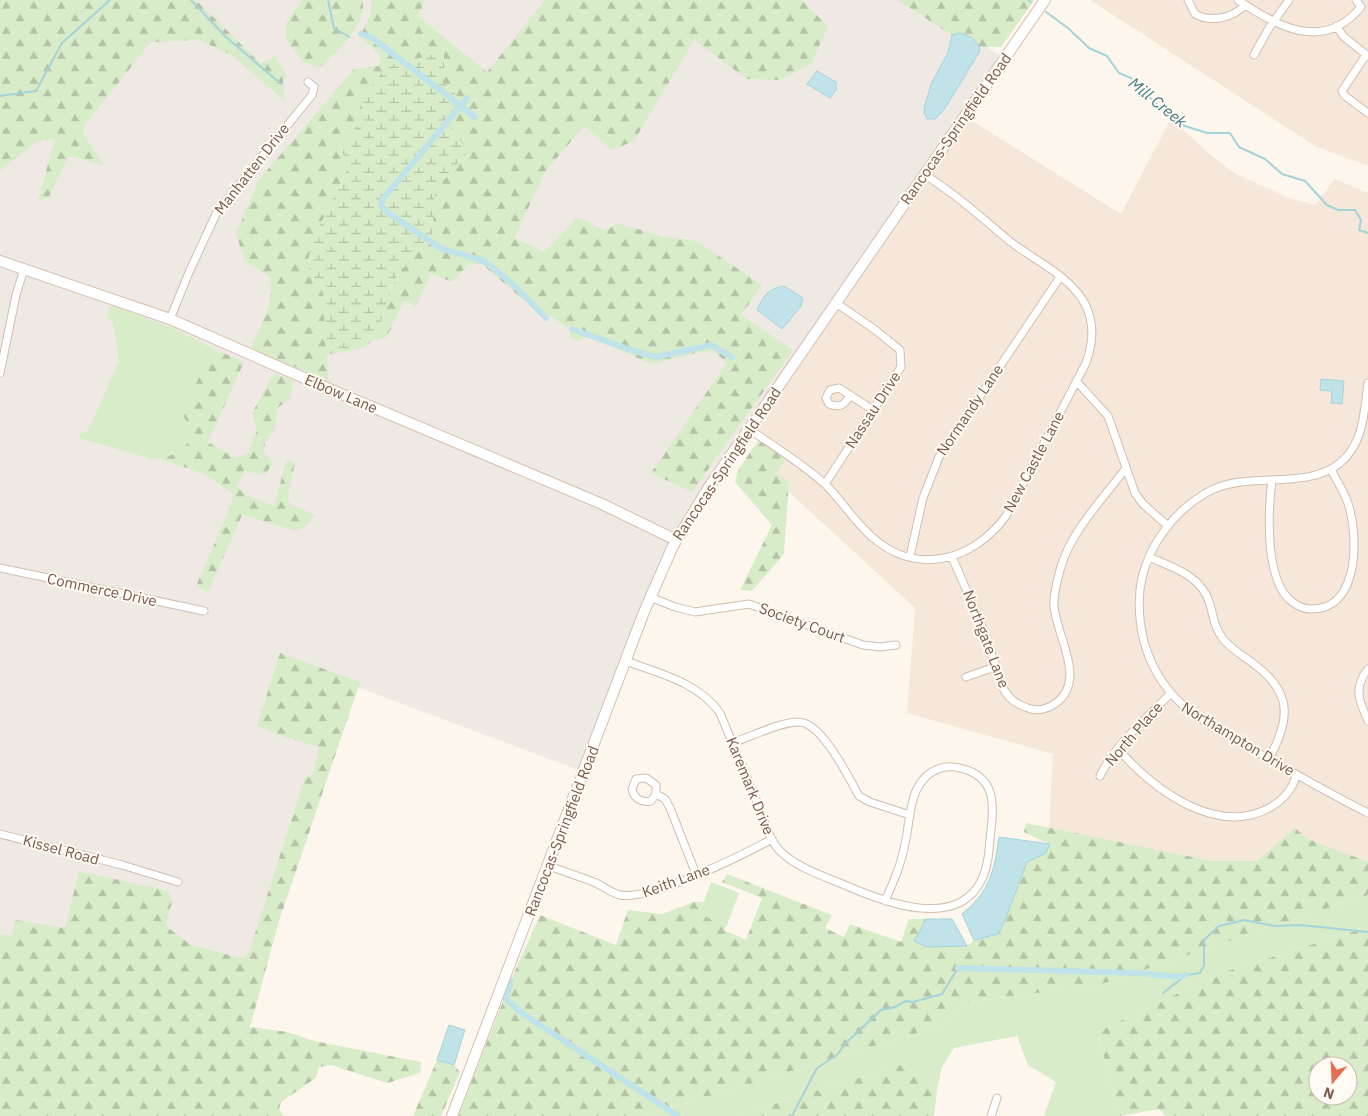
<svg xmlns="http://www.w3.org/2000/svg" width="1368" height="1116" font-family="'IBM Plex Sans',sans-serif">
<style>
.residential{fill:#f5e8da}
.industrial{fill:#efe9e4}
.grass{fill:#d8ecc9}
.forest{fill:url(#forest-firs);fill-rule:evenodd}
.wetland{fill:url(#wetland-marsh)}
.water{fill:#bfe3e8;stroke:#a5d3da}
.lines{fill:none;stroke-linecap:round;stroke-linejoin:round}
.stream{stroke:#a5d3da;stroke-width:2}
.canal{stroke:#bfe3e8;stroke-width:6}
.street-casing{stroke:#d1beb0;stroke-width:9}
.secondary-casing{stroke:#d6c0b0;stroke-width:12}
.street{stroke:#fff;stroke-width:7}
.secondary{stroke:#fff;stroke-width:10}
.labels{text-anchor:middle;stroke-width:4;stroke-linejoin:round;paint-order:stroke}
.street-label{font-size:15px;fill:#7a5c4d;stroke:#fffaf3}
.water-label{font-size:16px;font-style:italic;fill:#437c86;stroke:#fffaf3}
</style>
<defs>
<pattern id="forest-firs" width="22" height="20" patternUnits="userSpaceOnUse" patternTransform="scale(1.25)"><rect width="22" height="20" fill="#d8ecc9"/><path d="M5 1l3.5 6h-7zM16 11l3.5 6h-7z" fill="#b4c2a5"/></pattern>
<pattern id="wetland-marsh" width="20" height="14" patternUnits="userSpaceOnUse" patternTransform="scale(1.25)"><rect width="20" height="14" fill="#d8ecc9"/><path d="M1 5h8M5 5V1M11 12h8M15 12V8" fill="none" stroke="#b4c2a5"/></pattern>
</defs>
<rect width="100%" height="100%" fill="#fdf6ec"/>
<path class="residential" d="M1090,0H1368V166L1315,146Z
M966,117L1121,214L1171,118L1206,151L1234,173L1289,198L1315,205L1335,179L1368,193V862L1308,839L1295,828L1256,861H1212L1049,828L1053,754L907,713L915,608L788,491L789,482L777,473L786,457L749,429Z"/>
<path class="industrial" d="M182,0H913L1005,59L685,524L584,772L357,687L242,1016L0,971V151L84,126Z"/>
<path class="grass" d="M115,306L177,330L212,348L182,415L194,430L183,451L155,460L79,438L81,433L88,431L119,361L113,322L107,318L109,307Z
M711,882L739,893L727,925L699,914Z
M1368,895V927L1221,973L1097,1032L1120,1116H1044L1056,1082L1028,1065L1017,1036L954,1048L942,1067L937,1090L903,1064L735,1116H644L942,1026L966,1003L1102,984Z"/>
<path class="forest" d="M0,0H196L261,64L275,56L287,76L283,80L285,101L231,55L199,40L151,42L84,126L83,133L103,165L69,156L49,197L38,201L55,139L38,141L0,171Z
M302,0H363C365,28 338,51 319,68L303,62L286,39V23Z
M372,0H425L418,16L487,72L545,0H801L828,26L812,63L781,80L747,79L694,40L634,141L612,150L584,126L545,172L514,238L544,252L578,217L605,231L617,223L661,236L696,241L762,285L741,315L793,350L692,492L651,473L727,363L714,351L700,352L652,364L586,336L579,341L569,337L570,329L519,296L482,264H469L452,282L431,273L416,306L404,301L386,338L374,340L397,275L432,237L435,190L468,153L363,118L342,146L346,173L313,239L308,264L323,292L328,381L251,348C260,326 277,300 269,276L245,261L236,234L258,181L354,69L379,66L381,56L360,37L370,15Z
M897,0H1034L1001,47H980L967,35H952Z
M212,348L244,362L208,442L235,458L248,453L257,430L252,413L274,373L293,381L290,399L277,408L276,428L265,442L264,452L273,463L265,475L244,471L237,487L246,495L274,506L286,461L295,462L288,497L290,504L315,515L305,527L297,531L242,515L208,592L196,586L231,505L233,494L205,474L160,459L183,451L194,430L182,415Z
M760,438L787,457L777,473L789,482L784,554L752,591L740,590L772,525L735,482L738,470Z
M280,653L360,682L279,921L250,1027L287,1032L314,1041L421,1062L420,1073L387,1083L331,1065L319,1067L316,1078L281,1102L279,1109L284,1116H0V934L12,936L15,920L65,928L79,871L168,891L172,901L166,926L191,945L244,959L250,949L305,777L313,775L319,747L285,737L257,726Z
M1026,823L1212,861H1256L1295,828L1308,839L1368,862V895L1102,984L966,1003L942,1026L644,1116H458L514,973L540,915L616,945L628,910L662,914L694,902H703L699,914L727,925L724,930L746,940L762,898L722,882L727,874L832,915L825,928L844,937L850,924L901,942L909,919H926L915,941L967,946L974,940L998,933L1004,923L1027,862L1046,853L1049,844L1024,832Z
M1368,927V1116H1165L1159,1109L1120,1116L1097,1032L1221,973ZM1318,1066H1348V1096H1318Z
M437,1060L454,1065L460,1072L441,1116H413Z
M903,1064L937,1090L934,1116H735Z"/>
<path class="wetland" d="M444,52V82L463,102L447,120L468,152L435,190L432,237L397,275L374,340L360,349L326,355L323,292L307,265L313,239L346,173L342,146L363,118L361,100L387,66Z"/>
<path class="water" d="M959,33C969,35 980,41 980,51L944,110L935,119H927L924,112L925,104L932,82L948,53L952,35Z
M817,71L836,82V90L830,98L807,84Z
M784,286L803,298L801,306L782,329L757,310C763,296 768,289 784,286Z
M1321,379L1344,381L1342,404L1331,403L1332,391L1320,390Z
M999,837L1050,844L1046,853L1027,862L1004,923L998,934L974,940L962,914C990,891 994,872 999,837Z
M926,919H952L967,946L927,947L914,941Z
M449,1025L465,1030L454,1065L437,1060Z"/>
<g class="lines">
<path class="stream" d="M191,0L226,37L281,84
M328,0L334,28L349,37
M1028,0L1031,2
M1046,12L1068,28L1089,48L1107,56L1119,73L1131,78L1154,102L1182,125L1207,133H1230L1239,147L1265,159L1282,174L1305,181L1327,205L1338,210H1355L1361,220L1359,230L1368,233
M0,96L36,91L62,43L110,0
M1163,993L1186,975L1200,973L1204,965V940L1219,926L1244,920L1275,926L1301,925L1368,932
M792,1116L817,1068L838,1054L844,1045L881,1010L895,1007L906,1001L913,1002L942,994L958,968"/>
<path class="canal" d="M361,34L371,37L475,117
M467,98L382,200L381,206L390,214L440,248L484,261L515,286L546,318
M572,329L628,349L656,357L711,345L732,357
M958,968L1138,973L1179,977L1186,975
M511,980L506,999L522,1013L678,1116"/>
<g class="street-casing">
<path id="street" d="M1188,0L1195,14C1211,23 1233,18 1245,5
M1238,0C1276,26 1323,53 1361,7L1356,0
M1336,26L1344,37L1368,56
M1254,55L1269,28L1289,0
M1366,55L1342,91L1345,96L1368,113
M170,319L190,270L217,212L312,95L314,87L308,82
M0,373L16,295L24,269
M1077,382L1108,416L1135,493L1143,504L1168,526
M1368,383C1364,412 1364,443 1340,463C1304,492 1246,469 1206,493C1175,511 1150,543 1142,578C1137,600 1139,621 1144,642C1162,706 1209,724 1262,755C1297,775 1332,795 1368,813
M850,395C845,405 840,408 829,404L826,398L830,390L839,388L873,410
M749,429C775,447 803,464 826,485C842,501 854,521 871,536C916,577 973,561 1006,516L1086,363C1093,343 1095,324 1085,304C1070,276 1036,261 1012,243C983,219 957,195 925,175
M1272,480C1268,511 1266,564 1283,592C1289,601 1300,609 1311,609C1358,610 1358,543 1350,510C1347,496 1337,482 1331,469
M825,484L901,367L900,350L874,329L836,303
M910,556L923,498L939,457L1060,277
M952,557L980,621L1004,690C1011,701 1018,705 1031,709C1040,711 1049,708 1056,703C1087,680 1057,637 1054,607C1053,595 1057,581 1060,570C1070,532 1103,499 1126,468
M1149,557C1174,568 1201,575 1210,604C1213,616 1215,629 1223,639C1233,651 1247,658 1259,668C1294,696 1288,723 1269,759
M0,568L204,611
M650,597L675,607L695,612L749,604L863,645L880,647L896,645
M626,661C660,674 698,682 720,713C733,744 746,776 759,807C765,822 769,840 780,851C797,868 826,877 847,886C884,902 956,930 981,881C989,866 989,847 991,830C994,805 995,780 967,770C957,767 948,765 938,769C908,781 911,818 905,844C901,865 893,883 885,901
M1368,669C1353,688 1359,701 1368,721
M966,677L995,667
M732,743C750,737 780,722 798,722C821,721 848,776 859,796L870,802L910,815
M1118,749C1153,789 1217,838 1271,807C1284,799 1293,789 1296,775
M1100,776C1115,744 1146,719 1170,694
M656,794V785L646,778L636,779L632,789C634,798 641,803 651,801L656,794L665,799L670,808L696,874
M0,834L122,865L178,882
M549,866C565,872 581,877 596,883C604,887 612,893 620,895C650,901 743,855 772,839
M991,1116L997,1098"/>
</g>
<g class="secondary-casing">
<path id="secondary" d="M0,261L170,319L327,388L602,504L676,540
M452,1116L644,612L673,546L709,487L1045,0"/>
</g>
<use href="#street" class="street"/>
<use href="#secondary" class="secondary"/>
</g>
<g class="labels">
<g class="street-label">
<text transform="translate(956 129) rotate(-55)" y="5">Rancocas-Springfield Road</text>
<text transform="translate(252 169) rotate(-52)" y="5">Manhatten Drive</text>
<text transform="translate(341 394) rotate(23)" y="5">Elbow Lane</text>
<text transform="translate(873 410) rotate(-57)" y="5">Nassau Drive</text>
<text transform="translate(970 410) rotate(-56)" y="5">Normandy Lane</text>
<text transform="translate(1034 462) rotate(-62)" y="5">New Castle Lane</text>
<text transform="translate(727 464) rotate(-56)" y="5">Rancocas-Springfield Road</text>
<text transform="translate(102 590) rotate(12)" y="5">Commerce Drive</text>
<text transform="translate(802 623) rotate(20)" y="5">Society Court</text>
<text transform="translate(986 639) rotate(69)" y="5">Northgate Lane</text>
<text transform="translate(1134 734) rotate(-49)" y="5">North Place</text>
<text transform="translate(1238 739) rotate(31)" y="5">Northampton Drive</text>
<text transform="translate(750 786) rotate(68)" y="5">Karemark Drive</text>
<text transform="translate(562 831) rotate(-69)" y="5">Rancocas-Springfield Road</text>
<text transform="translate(61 850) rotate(15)" y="5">Kissel Road</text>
<text transform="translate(676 881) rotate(-20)" y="5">Keith Lane</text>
</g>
<g class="water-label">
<text transform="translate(1158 102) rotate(39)" y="6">Mill Creek</text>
</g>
</g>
<g transform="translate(1333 1081) rotate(199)"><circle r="24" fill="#fffaf3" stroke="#cabbb1"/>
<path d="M0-4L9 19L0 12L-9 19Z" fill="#e76f51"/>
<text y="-8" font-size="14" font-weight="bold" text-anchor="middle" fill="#7a5c4d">N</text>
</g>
</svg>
